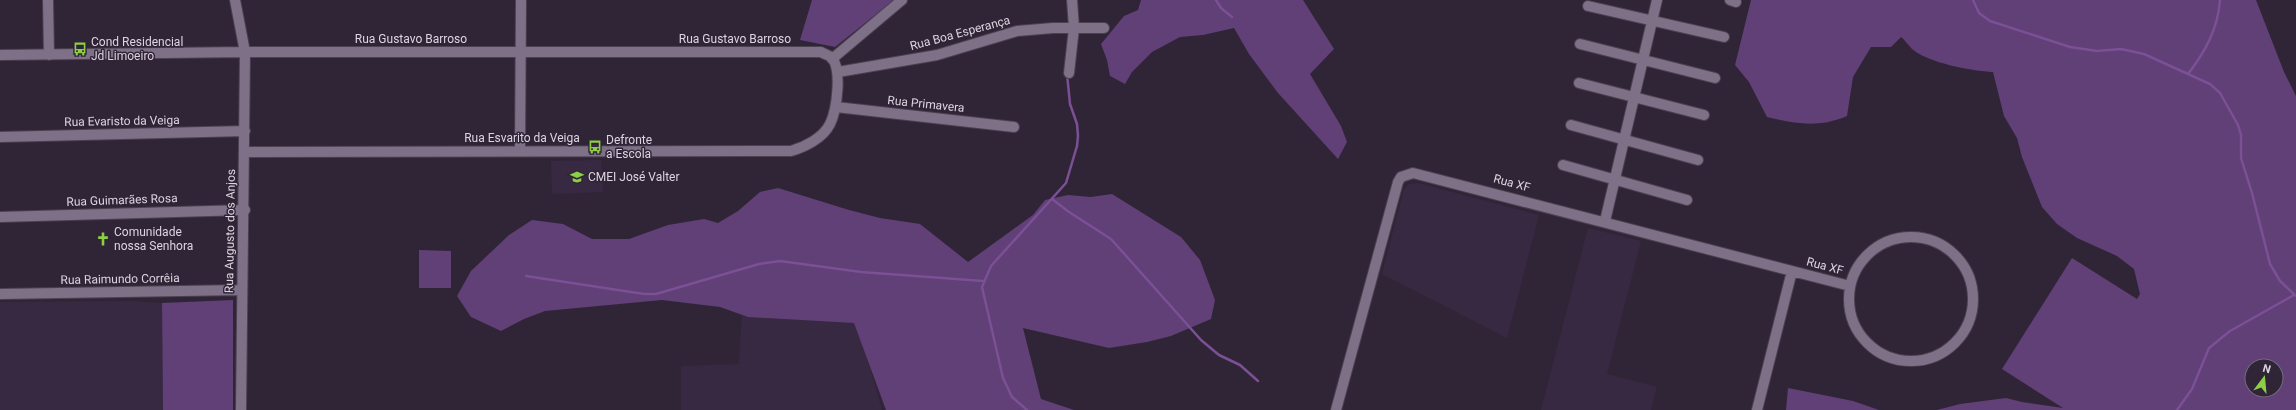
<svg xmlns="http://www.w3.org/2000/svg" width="2296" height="410" font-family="Roboto,sans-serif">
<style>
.built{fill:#382942}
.green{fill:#613f77;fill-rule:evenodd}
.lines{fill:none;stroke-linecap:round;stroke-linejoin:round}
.stream{stroke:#7b5095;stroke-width:2.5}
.street-casing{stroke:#4b4151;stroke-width:12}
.street{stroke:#7e7187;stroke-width:10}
.labels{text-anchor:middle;stroke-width:3;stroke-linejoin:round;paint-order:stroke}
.street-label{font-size:12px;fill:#dcd5e1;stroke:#302537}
.poi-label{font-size:12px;fill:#dcd5e1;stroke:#302537;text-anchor:start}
</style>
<rect width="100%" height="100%" fill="#302537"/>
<path class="built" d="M601,160L603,192L552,194L551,161Z
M1418,183L1539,215L1507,338L1382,274L1404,189L1409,184Z
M1588,228L1641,241L1607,374L1657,387L1651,410H1541Z
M132,301L162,303L163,410H0V302Z
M742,313L857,322L882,410H681V366L739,364Z"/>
<path class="green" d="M812,0H894L835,47L800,40Z
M1141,0H1303L1334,49L1310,74L1341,126L1347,142L1338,159L1278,93L1249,54L1234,28L1203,35L1180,37L1152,52L1132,72L1125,84L1110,76L1107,60L1101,44L1124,16L1138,10Z
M1751,0H2256L2284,72L2296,96V410H1937L1960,404L2006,398L2022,402L2063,408L2002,369L2072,258L2137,299L2140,294L2134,269L2117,256L2077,238L2057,224L2042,207L2022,157L2017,138L2004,116L1993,72C1972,71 1928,63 1912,49C1908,45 1905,40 1901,37L1891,47H1871L1853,77L1847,116C1819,128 1796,124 1767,117L1749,82L1735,65ZM2252,366H2276V390H2252Z
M778,188L849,210L880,218L920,224L968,262L1033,215L1045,200L1068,195L1091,197L1112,194L1181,237L1200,260L1215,300L1211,319L1171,336L1147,342L1109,348L1023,328L1041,399L1074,410H886L854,323L748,317L720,307L662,300L545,311L524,319L501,331L471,317L457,296L471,271L509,235L532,220L563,224L592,239H629L668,225L704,219L718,223L738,211L760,192Z
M419,250L451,251V288H419Z
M233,300V410H163L162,303Z
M1788,388L1853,401L1879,410H1786Z"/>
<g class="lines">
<path class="stream" d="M1216,0L1221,8L1232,17
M1973,0L1979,13L1990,21L2070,47L2097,51L2121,49L2144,54L2210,84L2220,93L2238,125L2241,135V158L2252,193L2270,264L2280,281L2296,296
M2188,74C2205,52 2218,29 2220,0
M1052,199L1069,212L1111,239L1201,340L1219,355L1240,365L1258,381
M526,276L644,294H656L759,264L780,261L861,272L983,281
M1027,410L1012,397L1003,378L982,287L991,266L1066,183L1077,146L1078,136L1077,124L1070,104L1067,74
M2177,410L2192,389L2209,348L2230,331L2294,295"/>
<g class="street-casing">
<path id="street" d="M48,0L49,55
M235,0L245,52L241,410
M1730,0L1736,2
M1588,6L1724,37
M1580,44L1715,78
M0,55L245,52H821C824,54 829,55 832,58C842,70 837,110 830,124C823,138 805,147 791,151L244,152
M832,59L902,0
M838,72L937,55L1017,31L1053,28H1104
M1069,73L1074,28L1072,0
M1579,83L1704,115
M836,107L1014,127
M1571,125L1698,160
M0,137L245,131
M520,151L521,0
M1563,165L1687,200
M0,217L245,210
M1605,221L1657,0
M1849 299a62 62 0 1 1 124 0a62 62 0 1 1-124 0Z
M0,294L241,290
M1336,410L1398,182L1401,177L1413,173L1850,286
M1757,410L1792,271"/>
</g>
<use href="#street" class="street"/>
</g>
<defs>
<g id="bus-bare" transform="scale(1.08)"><path d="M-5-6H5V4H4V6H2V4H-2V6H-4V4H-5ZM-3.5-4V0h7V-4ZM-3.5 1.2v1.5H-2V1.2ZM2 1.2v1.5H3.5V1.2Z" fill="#8cce45" stroke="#302537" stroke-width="2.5" paint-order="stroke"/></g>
<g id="school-bare" transform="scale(1.08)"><path d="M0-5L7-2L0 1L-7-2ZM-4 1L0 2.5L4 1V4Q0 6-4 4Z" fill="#8cce45" stroke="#302537" stroke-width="2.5" paint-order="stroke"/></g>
<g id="church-bare" transform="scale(1.08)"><path d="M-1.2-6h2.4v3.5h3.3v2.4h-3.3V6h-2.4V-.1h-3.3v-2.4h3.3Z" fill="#8cce45" stroke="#302537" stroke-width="2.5" paint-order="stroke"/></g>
</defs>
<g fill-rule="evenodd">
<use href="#bus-bare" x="80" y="49"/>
<use href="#bus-bare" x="595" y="147"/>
<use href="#school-bare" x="577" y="177"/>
<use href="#church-bare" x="103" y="239"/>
</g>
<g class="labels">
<g class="street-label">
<text transform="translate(960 33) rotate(-15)" y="4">Rua Boa Esperança</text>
<text x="411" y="43">Rua Gustavo Barroso</text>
<text x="735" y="43">Rua Gustavo Barroso</text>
<text transform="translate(926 104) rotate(6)" y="4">Rua Primavera</text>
<text transform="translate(122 121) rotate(-1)" y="4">Rua Evaristo da Veiga</text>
<text x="522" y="142">Rua Esvarito da Veiga</text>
<text transform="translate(1512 183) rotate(15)" y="4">Rua XF</text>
<text transform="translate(122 200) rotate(-2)" y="4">Rua Guimarães Rosa</text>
<text transform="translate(230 231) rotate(-89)" y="4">Rua Augusto dos Anjos</text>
<text transform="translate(1825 266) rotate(15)" y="4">Rua XF</text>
<text transform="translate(120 279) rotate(-1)" y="4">Rua Raimundo Corrêia</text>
</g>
<g class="poi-label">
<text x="91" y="46">Cond Residencial<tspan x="91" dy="14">Jd Limoeiro</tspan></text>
<text x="606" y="144">Defronte<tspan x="606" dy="14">a Escola</tspan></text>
<text x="588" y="181">CMEI José Valter</text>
<text x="114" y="236">Comunidade<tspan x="114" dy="14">nossa Senhora</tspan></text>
</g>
</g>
<g transform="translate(2264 378) rotate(16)"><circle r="19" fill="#302537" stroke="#756b7b"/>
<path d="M0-3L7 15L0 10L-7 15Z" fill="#8cce45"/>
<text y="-6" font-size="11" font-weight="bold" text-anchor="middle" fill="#dcd5e1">N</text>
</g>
</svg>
